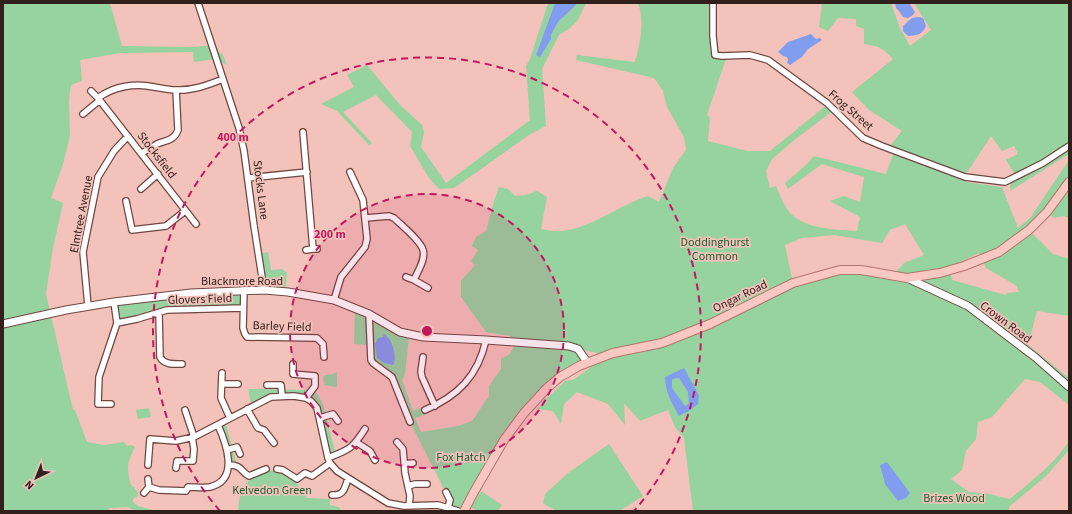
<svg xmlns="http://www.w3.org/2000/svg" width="1072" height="514" font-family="'Source Sans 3',sans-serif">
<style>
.green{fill:#96d3a0;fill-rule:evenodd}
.water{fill:#819dee;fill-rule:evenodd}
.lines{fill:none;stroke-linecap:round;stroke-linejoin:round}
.minor-casing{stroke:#6f4640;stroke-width:8}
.tertiary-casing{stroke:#6f4640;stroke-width:9}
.primary-casing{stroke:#b1766d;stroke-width:10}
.minor{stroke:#fff;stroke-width:5.5}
.tertiary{stroke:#fff;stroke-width:7}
.primary{stroke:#f9c8c1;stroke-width:8}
.ring{fill:none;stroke:#c2185b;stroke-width:2;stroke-dasharray:7 5}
.labels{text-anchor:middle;stroke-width:3.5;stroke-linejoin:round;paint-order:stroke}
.street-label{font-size:12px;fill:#32201d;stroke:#f3c2ba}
.park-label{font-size:12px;fill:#135f2a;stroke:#f3c2ba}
.centre{fill:#c2185b;stroke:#f3c2ba;stroke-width:2}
.ring-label{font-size:12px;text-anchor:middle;font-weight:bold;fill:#c2185b;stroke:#f3c2ba;stroke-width:3.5;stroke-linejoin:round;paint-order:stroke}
</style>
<rect width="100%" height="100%" fill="#f3c2ba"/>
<path class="green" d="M3,3H110L122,46L193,47L216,45L219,53H222L227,65L215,59L194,62L193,52L120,53L80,60L82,79L81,81L71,85L69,100L70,136L63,164L51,198L63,203L53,248L46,294L73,410H75L87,442L104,445L124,442L127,446L132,445L135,447C127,464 126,466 131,485L134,487L138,493V496L133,499V502L138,506L156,511H136L127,507L110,508L107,511H3Z
M548,3H555L536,55L551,35L558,22L578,3H586L578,20L570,28L559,35L542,69L546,126L529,135L454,188L439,189L429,178L410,146L412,132L376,95L343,112L372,143L369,145L337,111L321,104L354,87L347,75L367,65L400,105L422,125L424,132L421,147L446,183L530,120L526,66L530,59Z
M638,3H713L715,55L727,56L707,115L710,117L708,141L747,151H770L828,104L834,110L798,137L772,159L766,171L770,188L776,186C779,193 782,202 787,209C800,229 836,230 857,231L860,217L830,201L844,196L860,202L864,177L822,164L788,189L785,183L807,164L814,156L886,174L895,149L890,146L902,131L869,110L852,92L893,59C883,48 879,46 864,44V29L856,26V19L838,18L828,31L819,27L822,3H891L900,28L910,46L931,30L914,3H1069V142L1067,143L1069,144V154L1010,191L1011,175L1014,173L1006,160L1018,154L1014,146L1002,151L991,136L966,174V182L1002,187L1018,228L1030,218L1069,160V218L1063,216L1054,218L1047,212L1029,230L1053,254L1069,259V316L1037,311L1028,345L1069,378V405L1040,382L1025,379L992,417L978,422L976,439L966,451L962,470L951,479L969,492L989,494L1010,499C1030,482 1055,464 1069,441V450L1046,476L1010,506L1008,511H693L684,438L675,427L668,410L640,421L624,403L625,425L608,404L577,392L564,404L561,424L553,411L538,409L546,399L565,381L573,380L600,361L597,353L579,349L587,362L579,366L524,413L464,511L448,508V497L410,422L394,381L373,363L371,345L354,344L355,311L364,317L370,325L376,321L409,338L405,374L402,380L413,411L423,407L426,414L415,418L421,432L458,426L472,421L489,396V386L501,369V358C510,357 512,351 515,342L510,336L486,332L461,297V281L475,265L471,261L478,250L472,246L476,237L486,231L494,201L499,187L508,189L515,196L526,195L537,191L547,197L541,229C548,230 556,232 563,231C593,227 619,205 648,196L659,202L673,168L686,150L684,137L667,107L663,91L654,78L576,60L577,55L635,62C640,42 645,23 638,3ZM905,224L924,255L904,263L895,273L840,270L811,278L794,288L785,245L802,238L834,235L882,243L890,230ZM979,253L986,268L1017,286L1019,292L1007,293L1006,295L952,280L949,267Z
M268,252L271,270L282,269L287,273L285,292L264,290L258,254Z
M244,290L243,308L167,310L117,323L114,302Z
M337,372V387L324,385L323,377C327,373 333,376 337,372Z
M248,389L312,390L317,394L323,404L336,455L328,458L319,415L311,401L282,396L253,406L250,399Z
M149,408L151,417L138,419L136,410Z
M225,421L237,465H229L218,425Z
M609,444L643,496L620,511H556L543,503L545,494L568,473Z
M268,470C290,471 297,482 307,498L330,499V505L339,507L341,510L340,511H238C240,485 245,480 268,470Z
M481,491L502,505L498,511H477L471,507Z"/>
<path class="water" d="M555,3H578L558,22L551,35V39L540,57L536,55Z
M895,3H909L915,12L913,15L908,18L903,17L899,11L896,8Z
M918,17L923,18L926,26C922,35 918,35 908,36L903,31V26L912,18Z
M811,34L816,39L820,38L822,40L808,49L802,57L790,65L787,63L788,60L787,57L783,56L778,52L788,42Z
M384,334C392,338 398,357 393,365L384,363L377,358L375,344L378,338L383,337Z
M684,368L699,395L698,404L689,411L679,416C672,403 665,392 665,377ZM679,378L688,392L689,403L685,406L672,388V379Z
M887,462L910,493L906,498L898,501L885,484L880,465Z"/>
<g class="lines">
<g class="minor-casing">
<path id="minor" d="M198,3L239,128L244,151L254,226L264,290
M713,3V36L715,55L722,56L750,55L768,60L827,103L863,138L882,146L965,177L1005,182L1043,163L1069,146
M91,91L98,98L196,224
M98,98C114,86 135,83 154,87C161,88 168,90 176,90C192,91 208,85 223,79
M83,114L100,100
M303,132L313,249H317
M142,153C147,150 152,147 157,144C166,140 174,141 178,130L176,90
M248,178L307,172
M141,189L158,174
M126,201L132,230L166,226L185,211
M366,218L389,216L394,218C401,225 421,241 423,250C426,260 417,272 414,280L428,288
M306,250L313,249
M406,277L414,280
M244,290L243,328L245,334L247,337L317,338L323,344L324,357
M334,300L341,277L365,247L367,239L363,200L350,172
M114,302L117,323L137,319L167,310L243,308
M88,306L83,252L98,177L114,151L128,136
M159,313L160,357C164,365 174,364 182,364
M369,314L371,360L373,363L392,377L410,422
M423,357L421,372L422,377L435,406
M293,364V374L315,376V386L306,398
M222,373L221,398L230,418
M222,384H238
M267,385H281L282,396
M111,404H98L99,377L117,323
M247,409L258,428L264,430L274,443
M185,410L194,437
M425,410C458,396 478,376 486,340
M320,418L333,414L338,421
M356,442L370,451L375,460
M397,442L403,449L405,473L410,496L409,506
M227,450L237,447L240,454
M328,458C350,449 352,449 365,429
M404,464L413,463
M148,465L150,439L176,441L194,437L271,397L294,396L306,398L311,401L317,408L328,458L330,463L337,471L388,503L404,506L438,505L458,511
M229,465C242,465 240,471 249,476L266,469
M176,468L177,461H193L194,449L192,437
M277,469L283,470L297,479L305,473L312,476L330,463
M148,479L149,487
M408,486L415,484H427
M446,492L450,500L448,508
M144,493L149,487L159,490L186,491L188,487C195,487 204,488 210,487C240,480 226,443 218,425
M332,495C344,496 345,488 348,478"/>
</g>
<g class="tertiary-casing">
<path id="tertiary" d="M907,278L968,306L1035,357L1069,387
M3,324L66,310L114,302L191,293L264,290L288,292L334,300L369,314L400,332L423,337L486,340L569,346L578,349L587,362"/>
</g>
<g class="primary-casing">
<path id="primary" d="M464,511L474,492L504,440L524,413L547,388L560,377L579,366L613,353L662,343L710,324L793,283L840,270H861L907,278L940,273L964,266L999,252L1029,230L1047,212L1069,182"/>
</g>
<use href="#minor" class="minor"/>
<use href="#tertiary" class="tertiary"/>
<use href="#primary" class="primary"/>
</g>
<circle cx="427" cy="331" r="137" fill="#c2185b" fill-opacity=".12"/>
<g class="ring">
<circle cx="427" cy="331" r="137"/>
<path d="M220 511A274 274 0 1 1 634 511"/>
</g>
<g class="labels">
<g class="street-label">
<text transform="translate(851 110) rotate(41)" y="4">Frog Street</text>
<text transform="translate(157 155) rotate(52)" y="4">Stocksfield</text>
<text transform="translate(261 190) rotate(83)" y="4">Stocks Lane</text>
<text transform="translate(81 214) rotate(-79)" y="4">Elmtree Avenue</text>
<text x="242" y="285">Blackmore Road</text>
<text transform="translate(740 296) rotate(-26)" y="4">Ongar Road</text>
<text transform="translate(200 299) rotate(-2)" y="4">Glovers Field</text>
<text transform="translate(1006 322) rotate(37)" y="4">Crown Road</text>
<text transform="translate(282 326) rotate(2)" y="4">Barley Field</text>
</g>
<g class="park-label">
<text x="715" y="246">Doddinghurst<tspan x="715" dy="14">Common</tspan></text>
<text x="461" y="461">Fox Hatch</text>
<text x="272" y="494">Kelvedon Green</text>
<text x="954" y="502">Brizes Wood</text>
</g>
</g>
<circle cx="427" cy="331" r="6" class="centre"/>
<g class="ring-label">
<text x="233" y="141">400 m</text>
<text x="330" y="238">200 m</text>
</g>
<rect width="1072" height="514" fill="none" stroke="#32201d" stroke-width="8"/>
<g transform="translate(36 478) rotate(223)" stroke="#f3c2ba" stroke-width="3" paint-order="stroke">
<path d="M0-3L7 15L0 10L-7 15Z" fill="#32201d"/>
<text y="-6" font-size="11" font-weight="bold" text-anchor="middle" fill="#32201d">N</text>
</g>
</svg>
